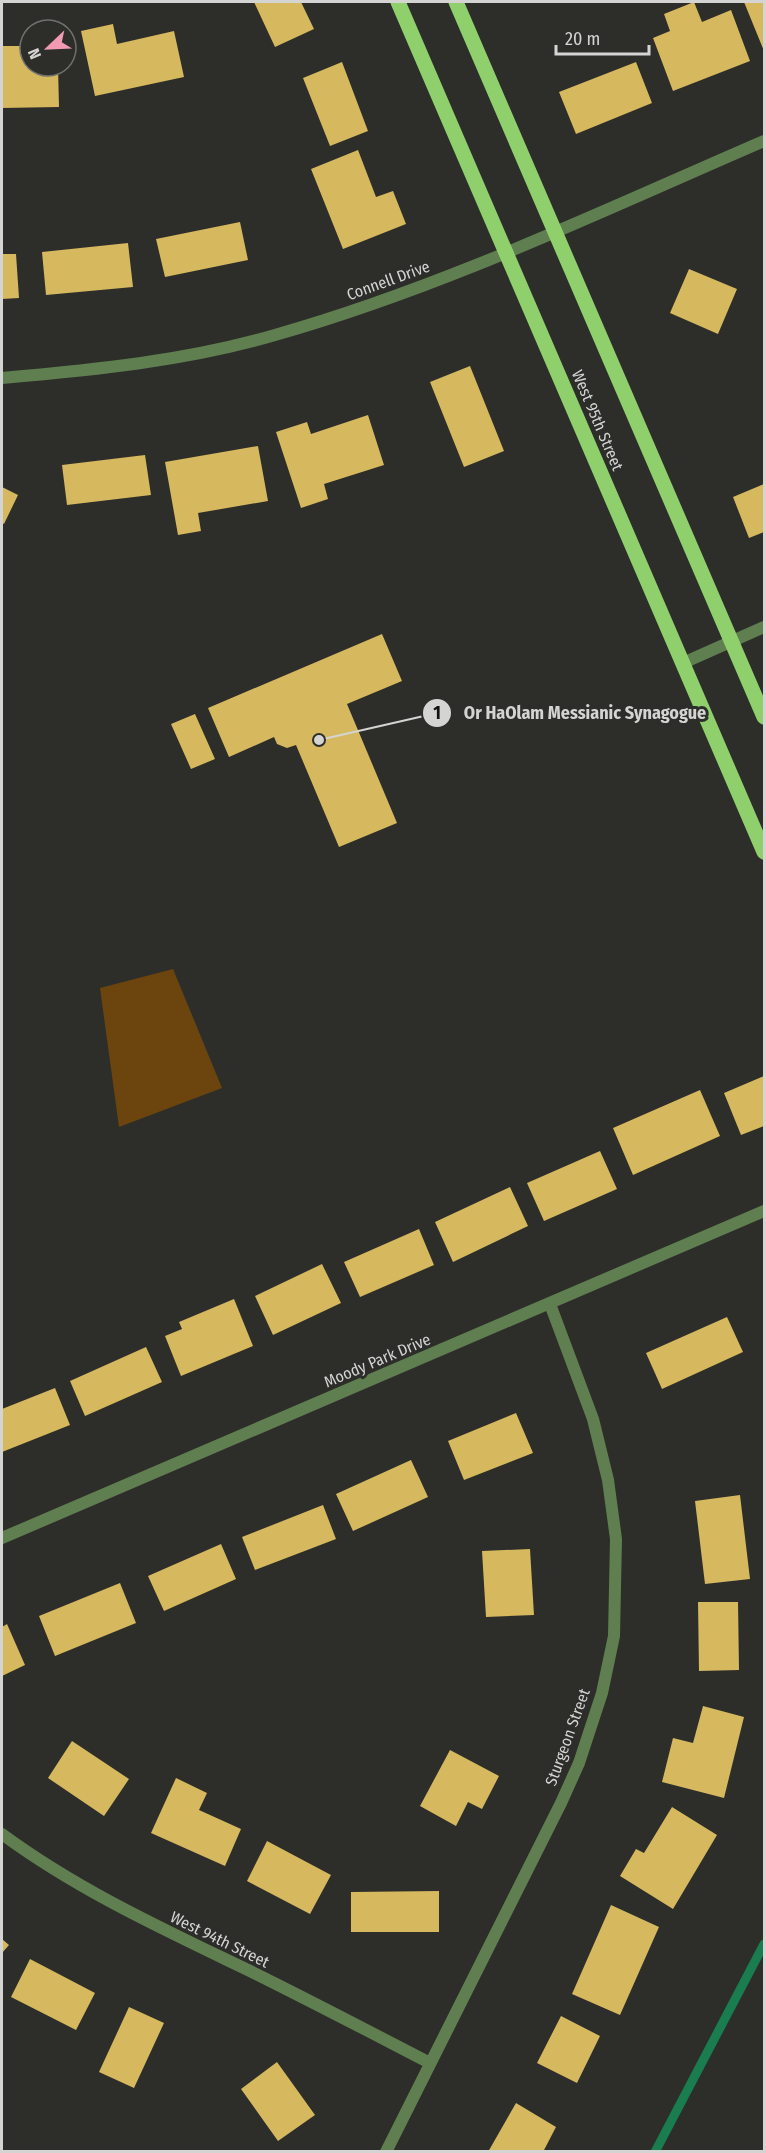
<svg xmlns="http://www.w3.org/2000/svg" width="766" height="2153" font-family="'Fira Sans Condensed',sans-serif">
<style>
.green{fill:#6c440d}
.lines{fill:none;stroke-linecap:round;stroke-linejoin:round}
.stream{stroke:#197d50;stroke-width:9}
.building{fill:#d6b85f}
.minor{stroke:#607f50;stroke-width:12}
.primary{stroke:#8fd06d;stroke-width:15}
.labels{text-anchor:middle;stroke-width:6;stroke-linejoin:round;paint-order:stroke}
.street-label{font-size:16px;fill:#d4d5d3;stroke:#2d2e2a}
.leader{fill:none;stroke:#d4d5d3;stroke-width:2}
.callout-dot{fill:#d4d5d3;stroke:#2d2e2a;stroke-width:2}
.mark-label{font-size:18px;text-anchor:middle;font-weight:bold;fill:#111}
.callout-label{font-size:18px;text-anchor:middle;font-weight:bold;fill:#d4d5d3;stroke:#2d2e2a;stroke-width:6;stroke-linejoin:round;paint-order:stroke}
</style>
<rect width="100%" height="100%" fill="#2d2e2a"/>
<path class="green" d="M173,969L222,1088L119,1127L100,988Z"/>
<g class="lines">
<path class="stream" d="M655,2152L764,1944"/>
</g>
<path class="building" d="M254,2H301L314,29L275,47Z
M694,2L702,22L731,10L750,61L673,91L653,38L670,31L664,14Z
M744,2H764V51Z
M113,24L117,44L174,31L184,77L95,96L81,31Z
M2,46H30V66H58L59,107L2,108Z
M342,62L368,131L330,146L303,78Z
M636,62L652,103L576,134L559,92Z
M358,150L376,197L393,191L406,224L343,249L311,169Z
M240,222L248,260L165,277L156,239Z
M128,243L133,287L46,295L42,252Z
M2,254H16L19,298L2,299Z
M689,269L737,289L718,334L670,313Z
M470,366L504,451L464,467L430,382Z
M368,415L384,465L324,484L328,499L301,508L276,432L307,422L311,434Z
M258,446L268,501L198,513L201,531L178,535L165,462Z
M145,455L151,495L67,505L62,465Z
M764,484V532L749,538L733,497Z
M2,487L18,495L4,524L2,523Z
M382,634L402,681L347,704L397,823L339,847L296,745L287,748L277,744L274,737L229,757L208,708Z
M195,714L215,759L191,769L171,724Z
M764,1076V1126L741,1135L724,1093Z
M700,1090L720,1136L633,1175L613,1128Z
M600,1151L617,1189L544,1221L527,1183Z
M510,1187L528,1226L453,1262L435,1222Z
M419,1229L434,1265L360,1297L344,1262Z
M322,1264L341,1303L273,1335L255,1296Z
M234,1299L253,1346L181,1376L165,1336L182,1329L179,1322Z
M727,1317L743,1352L662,1389L646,1353Z
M146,1347L162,1382L85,1416L70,1381Z
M55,1388L70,1425L2,1452V1409Z
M516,1413L533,1453L464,1480L448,1441Z
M411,1460L428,1497L353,1531L336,1494Z
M740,1495L750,1579L705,1584L695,1501Z
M323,1505L336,1539L255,1570L242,1537Z
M221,1544L236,1579L164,1611L148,1576Z
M530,1549L534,1615L486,1617L482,1551Z
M120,1583L136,1623L55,1656L39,1616Z
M698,1602H738L739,1670L699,1671Z
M7,1624L25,1665L2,1676V1627Z
M703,1706L744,1717L724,1798L662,1782L673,1738L693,1743Z
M72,1741L129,1779L104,1816L48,1778Z
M450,1750L499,1776L482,1809L468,1802L456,1826L420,1806Z
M176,1778L207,1793L199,1810L241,1829L225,1866L151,1833Z
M672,1807L717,1835L673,1909L620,1876L636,1849L644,1853Z
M267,1841L331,1875L310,1914L247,1881Z
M439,1891V1932H351V1892Z
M611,1905L659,1927L620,2015L572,1994Z
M2,1939L9,1945L2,1953Z
M30,1959L95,1993L76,2030L11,1997Z
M129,2007L164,2023L134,2088L99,2072Z
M561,2016L600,2036L577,2083L537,2063Z
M277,2062L315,2115L278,2141L241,2089Z
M516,2103L556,2127L543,2152H488Z"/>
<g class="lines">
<path class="minor" d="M2,378C93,370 186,361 275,335C444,287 604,210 764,141
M683,663L764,627
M2,1538L764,1211
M2,1834C78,1890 163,1929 248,1970C309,2000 370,2032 430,2063
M386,2152L561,1803L579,1763L602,1693L614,1636L616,1539L608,1480L593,1419L550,1304"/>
<path class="primary" d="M398,2L764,852
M456,2L764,717"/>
</g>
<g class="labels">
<g class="street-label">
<text transform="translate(388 280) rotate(-20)" y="6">Connell Drive</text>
<text transform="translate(598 420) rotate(67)" y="6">West 95th Street</text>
<text transform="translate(377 1360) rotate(-23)" y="6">Moody Park Drive</text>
<text transform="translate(567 1737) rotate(-70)" y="6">Sturgeon Street</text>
<text transform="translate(220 1939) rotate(26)" y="6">West 94th Street</text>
</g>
</g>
<path class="leader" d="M319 740L437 713"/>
<g class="callout-dot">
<circle cx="319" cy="740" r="6"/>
<circle cx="437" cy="713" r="15"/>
</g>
<g class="mark-label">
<text x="437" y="719">1</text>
</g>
<g class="callout-label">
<text x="585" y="719">Or HaOlam Messianic Synagogue</text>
</g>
<rect width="766" height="2153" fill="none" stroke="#d4d5d3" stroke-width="6"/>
<g transform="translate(48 48) rotate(247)"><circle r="28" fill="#2d2e2a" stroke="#70716e" stroke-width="1.5"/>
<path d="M0-4.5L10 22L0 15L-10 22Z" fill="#f19ab2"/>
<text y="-9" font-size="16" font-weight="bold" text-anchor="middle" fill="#d4d5d3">N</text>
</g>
<path d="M556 45v9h93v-9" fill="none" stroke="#d4d5d3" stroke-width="3"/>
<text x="565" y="45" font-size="18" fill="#d4d5d3" stroke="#2d2e2a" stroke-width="4.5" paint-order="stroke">20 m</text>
</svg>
